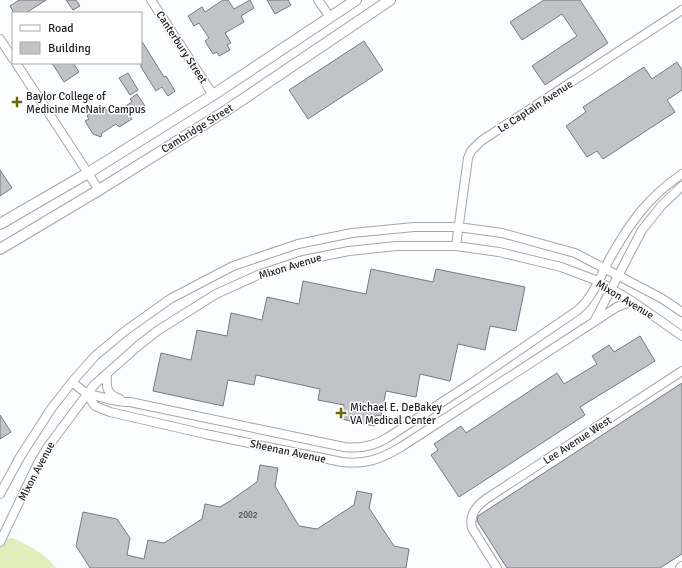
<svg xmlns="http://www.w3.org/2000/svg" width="682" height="568" font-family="Signika,sans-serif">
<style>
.green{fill:#e0eebb}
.building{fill:#c1c3c8;stroke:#77797d}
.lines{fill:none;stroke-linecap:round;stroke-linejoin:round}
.minor-casing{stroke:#a4a6aa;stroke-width:10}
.tertiary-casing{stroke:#a4a6aa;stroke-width:12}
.minor{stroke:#fff;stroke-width:8}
.tertiary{stroke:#fff;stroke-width:10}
.poi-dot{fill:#696700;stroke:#fff;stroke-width:1.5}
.labels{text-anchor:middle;stroke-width:3;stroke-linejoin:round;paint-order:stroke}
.number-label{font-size:9px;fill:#4a4b4e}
.street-label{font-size:11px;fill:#222325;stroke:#fff}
.poi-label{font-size:11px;fill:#222325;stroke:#fff;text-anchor:start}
</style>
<rect width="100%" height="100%" fill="#fafcfe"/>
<path class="green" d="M13,538C29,546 45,553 56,568H0V548L4,539Z"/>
<path class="building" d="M19,0H46L26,13H14L10,6Z
M66,0H76L80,6L73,10Z
M223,0H228L234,9L250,0L254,8L241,16L244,22L225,33L231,43L227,45L230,50L219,56L217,52L213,54L205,41L209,38L199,23L194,26L188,16L202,7L205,12Z
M267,0H288L291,5L275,14Z
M544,0H580L608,43L545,85L532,66L577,36L562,14L522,40L510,22Z
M141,40L164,77L166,76L175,91L168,96L162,87L156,91L141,67Z
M364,41L383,70L308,119L289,90Z
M677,62L682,70V90L667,100L675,112L603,159L597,151L587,157L566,126L586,112L583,107L644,67L652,79Z
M52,63H73L79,72L64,82Z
M128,73L138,90L130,95L119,78Z
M137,94L145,106L130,116L132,119L119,127L116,124L102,133L101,137L93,134L85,121L89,119L87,116L96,110L98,113L106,109L107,111L116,112L132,102L130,99Z
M0,170L12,188L0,196Z
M371,269L433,282L436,269L525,287L516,331L490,326L485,350L458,344L450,381L420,374L416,397L386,391L381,416L376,415L374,426L341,419L344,405L318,400L320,389L256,375L254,385L228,380L223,406L153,391L161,353L191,360L197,330L227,336L231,313L262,320L267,297L299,304L303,281L366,294Z
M640,336L655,361L580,407L585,415L459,497L431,455L438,450L434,444L461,426L466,433L557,373L564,384L597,364L592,356L609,345L614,352Z
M682,383V554L660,568H507L477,521L478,516Z
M0,415L11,432L0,439Z
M260,465L278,468L275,486L299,526L317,529L354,505L357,491L372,494L369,508L394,546L409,549L406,568H90L76,546L83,512L117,519L130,538L127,555L144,559L148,540L164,543L202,519L205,504L220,507L230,501L257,482Z"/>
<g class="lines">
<g class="minor-casing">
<path id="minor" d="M151,0L213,95
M318,0L330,17
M0,39L13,59
M16,63L99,190
M456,246L468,158L471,151L481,141L682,10
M595,320L642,230L662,205L682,186
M107,374C106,387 106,394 120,399
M72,382L87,394L95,406L110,412L205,434L342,462C365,465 381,459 401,447L617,307L632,301
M87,394C102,396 115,403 130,402L344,447C360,449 374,446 387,438L473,382L578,310C593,297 600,277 609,260C629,224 647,198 682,174
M0,494L20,457L51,409L72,382L95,356L125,331L170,299L233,266L298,244L352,233L414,227H458L502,233L575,253L661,298L682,312
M0,542L38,463L47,448L94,385L138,346L157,331L216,294L258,275L303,260L349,251L396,246H456L499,252L561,267L598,281L632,301L682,336
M497,568L472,528C469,514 476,507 486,499L682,371
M680,568L682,566"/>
</g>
<g class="tertiary-casing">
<path id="tertiary" d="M0,224L88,173L213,95L356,0
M0,249L99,190L227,110L390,0"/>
</g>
<use href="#minor" class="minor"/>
<use href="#tertiary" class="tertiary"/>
</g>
<g class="poi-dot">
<path d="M15 96h4v4h4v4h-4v4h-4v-4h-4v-4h4z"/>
<path d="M339 407h4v4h4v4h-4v4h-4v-4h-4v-4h4z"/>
</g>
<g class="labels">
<g class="number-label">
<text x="248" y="518">2002</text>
</g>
<g class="street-label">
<text transform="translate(182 47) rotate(57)" y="4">Canterbury Street</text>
<text transform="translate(535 106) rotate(-33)" y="4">Le Captain Avenue</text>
<text transform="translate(197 128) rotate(-32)" y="4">Cambridge Street</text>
<text transform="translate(290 266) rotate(-17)" y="4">Mixon Avenue</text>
<text transform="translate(625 299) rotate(31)" y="4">Mixon Avenue</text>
<text transform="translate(577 440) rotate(-33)" y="4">Lee Avenue West</text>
<text transform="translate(288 451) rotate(12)" y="4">Sheenan Avenue</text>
<text transform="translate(36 471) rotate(-62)" y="4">Mixon Avenue</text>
</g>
<g class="poi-label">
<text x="26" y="100">Baylor College of<tspan x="26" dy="13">Medicine McNair Campus</tspan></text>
<text x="350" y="411">Michael E. DeBakey<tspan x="350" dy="13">VA Medical Center</tspan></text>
</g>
</g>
<rect x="12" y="12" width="130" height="52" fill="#ffffff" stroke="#a7a7a8"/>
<rect x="20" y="25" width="20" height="6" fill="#ffffff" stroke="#a7a7a8"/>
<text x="48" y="32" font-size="12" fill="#222325">Road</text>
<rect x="20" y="42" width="20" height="12" fill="#c1c3c8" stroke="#a7a7a8"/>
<text x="48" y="52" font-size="12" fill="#222325">Building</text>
</svg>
